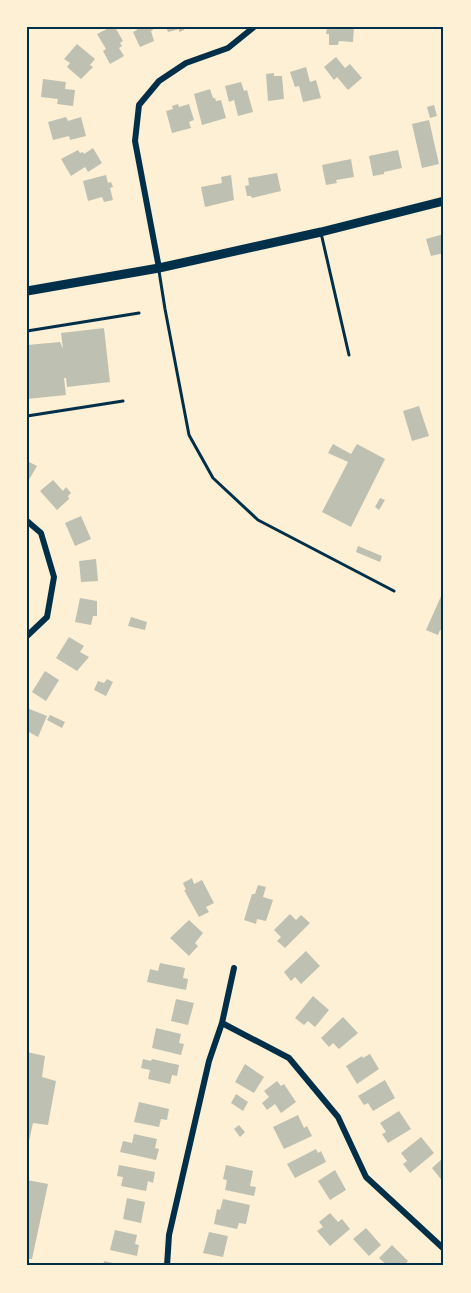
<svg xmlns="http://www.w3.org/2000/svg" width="471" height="1293" font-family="'Asap Condensed',sans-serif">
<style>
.building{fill:#bec0b2}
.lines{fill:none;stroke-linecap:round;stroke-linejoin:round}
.service{stroke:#003049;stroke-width:3}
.minor{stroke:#003049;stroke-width:6}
.secondary{stroke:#003049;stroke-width:9}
.neatline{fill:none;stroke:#003049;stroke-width:2}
</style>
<rect width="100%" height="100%" fill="#fdf0d5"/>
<path class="building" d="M111,27H115L123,41L120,43L122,46L119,48L124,56L110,64L103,51L106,49L97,34Z
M136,27H152L153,30L151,31L154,41L140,47L133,32L137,30Z
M166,27H184V30L179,32V29L168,32Z
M330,27H354L353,42L339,41L338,45H329V34H326L327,29H330Z
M77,44L95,59L90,65L93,67L81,79L67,67L70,63L64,59Z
M336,57L345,68L350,64L362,78L348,90L337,77L334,80L324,67Z
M306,67L310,82L316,80L321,98L303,102L299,86L295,87L290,72Z
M274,73V76H282L284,99L268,101L266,74Z
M43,79L66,82L65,89L75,90L73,106L57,104L58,99L41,97Z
M241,82L244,91L247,90L253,112L238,116L234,100L229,102L225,86Z
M210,89L213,98H215L216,101L221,100L226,118L202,125L194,94Z
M178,104L179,107L189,104L194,120L189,122L191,128L172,133L166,111L173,109L172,106Z
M434,105L437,116L430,118L427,107Z
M66,117L68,121L81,117L86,136L70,140L69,136L53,140L48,122Z
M429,120L439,164L422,168L412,124Z
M93,148L102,163L88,172L85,167L71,176L61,159L78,150L80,153L83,152L84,154Z
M398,150L402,168L384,172V174L373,176L369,156Z
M351,159L354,177L336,180L337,183L326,185L322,165Z
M277,173L281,191L252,198L251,196H247L245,186L249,185L248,178Z
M106,175L108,183L111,182L113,187L110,188L113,200L104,202L102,197L88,201L83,181Z
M231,175L234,200L205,207L201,187L222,183L221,177Z
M444,234V253L431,256L426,239Z
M104,328L110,382L67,387L66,378H64L66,395L27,399V345L60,342L63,349L61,333Z
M419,406L429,436L412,441L403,411Z
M333,444L351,454L357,444L385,459L351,527L322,512L348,462L328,453Z
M27,461L37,466L27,483Z
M53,480L63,491L66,487L71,493L68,496L69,499L57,510L40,491Z
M380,498L385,500L379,510L375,507Z
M81,516L91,539L75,546L65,523Z
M358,546L382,556L380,562L356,552Z
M96,559L98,581L81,582L79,561Z
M442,594H444V631L440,630L438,635L426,630Z
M80,598L97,601V616H93L91,625L75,622Z
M131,617L147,622L145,630L128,626Z
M69,637L84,646L80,652L89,657L77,671L56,658Z
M45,671L59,680L46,701L32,692Z
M107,679L113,682L106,696L94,690L98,681L104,683Z
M27,708L47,716L38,737L27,731Z
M50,715L65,722L62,728L47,720Z
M192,878L194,884L202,880L214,903L206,907L209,912L199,917L184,890H186L183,883Z
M258,885L266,887L263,897L273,900L266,921L257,919L256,924L244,920L252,894H255Z
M290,914L296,920L301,915L310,923L285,948L277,941L281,937L274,930Z
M189,920L203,933L195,943L198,946L189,956L170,938Z
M306,951L320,966L301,984L295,977L291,981L284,972Z
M160,963L185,968L183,978L188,979L186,990L147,982L150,969L158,971Z
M313,996L329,1010L315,1027L308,1021L304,1025L295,1018Z
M176,999L194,1003L188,1025L171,1021Z
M343,1017L358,1033L339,1049L333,1043L329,1047L321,1038Z
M156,1028L181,1034L179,1043L184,1044L181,1055L152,1048Z
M27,1052L45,1056L42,1077L56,1081L48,1125L33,1123L28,1145Z
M370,1054L379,1069L357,1084L346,1066L362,1056L363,1058Z
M143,1059L151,1061L152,1059L179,1065L177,1076L172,1075L170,1084L148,1079L150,1070L141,1068Z
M245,1064L264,1077L254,1093L235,1082Z
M385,1080L395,1098L373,1111L368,1103L364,1105L358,1096Z
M277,1081L281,1086L284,1084L296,1102L281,1113L275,1104L267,1110L262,1103L269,1097L264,1091Z
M236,1094L248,1102L243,1111L231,1103Z
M139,1102L169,1109L167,1120L161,1119L159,1127L134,1122Z
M399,1111L411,1129L388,1143L382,1134L386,1132L380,1123Z
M298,1115L304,1128L307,1126L312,1136L284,1149L273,1127Z
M239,1125L245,1132L240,1137L234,1129Z
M134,1134L157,1139L155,1148L159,1149L156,1160L120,1152L123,1141L132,1143Z
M421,1137L434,1153L410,1173L403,1164L407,1161L401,1153Z
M316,1149L318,1153L321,1151L326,1162L295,1178L287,1164Z
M443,1158L444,1160V1183L432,1168Z
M119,1165L155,1172L153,1183L148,1181L146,1191L121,1186L123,1177L117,1176Z
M226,1165L253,1171L250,1186L256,1187L254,1196L225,1190L227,1180L223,1179Z
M335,1170L346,1190L330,1200L318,1181Z
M27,1180L48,1184L32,1259H27Z
M127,1198L145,1202L141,1223L123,1219Z
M223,1199L250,1205L246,1224L239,1223L237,1229L214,1224L217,1209L220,1210Z
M330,1213L338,1222L342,1219L350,1229L330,1246L317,1231L323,1227L319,1222Z
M366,1228L381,1245L369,1256L353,1239Z
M115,1230L137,1235L135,1244L139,1245L137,1256L110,1250Z
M209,1232L228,1236L223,1257L203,1253Z
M392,1245L408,1261L404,1266H388L379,1258Z
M104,1261L123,1265V1266H103Z"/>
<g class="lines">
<path class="service" d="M321,233L349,355
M159,271L165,309L189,435L213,478L258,520L394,591
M27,331L139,313
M27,416L123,401"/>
<path class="minor" d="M159,268L135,141L139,105L159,81L186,63L228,48L254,27
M27,521L41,533L54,577L47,617L27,636
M222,1023L289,1058L338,1117L366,1177L444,1249
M167,1266L169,1235L209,1061L222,1023L234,968"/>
<path class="secondary" d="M27,291L159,268L321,232L444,201"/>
</g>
<rect width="471" height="1293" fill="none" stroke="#fdf0d5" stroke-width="57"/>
<rect x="28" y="28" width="414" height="1236" class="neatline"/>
</svg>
